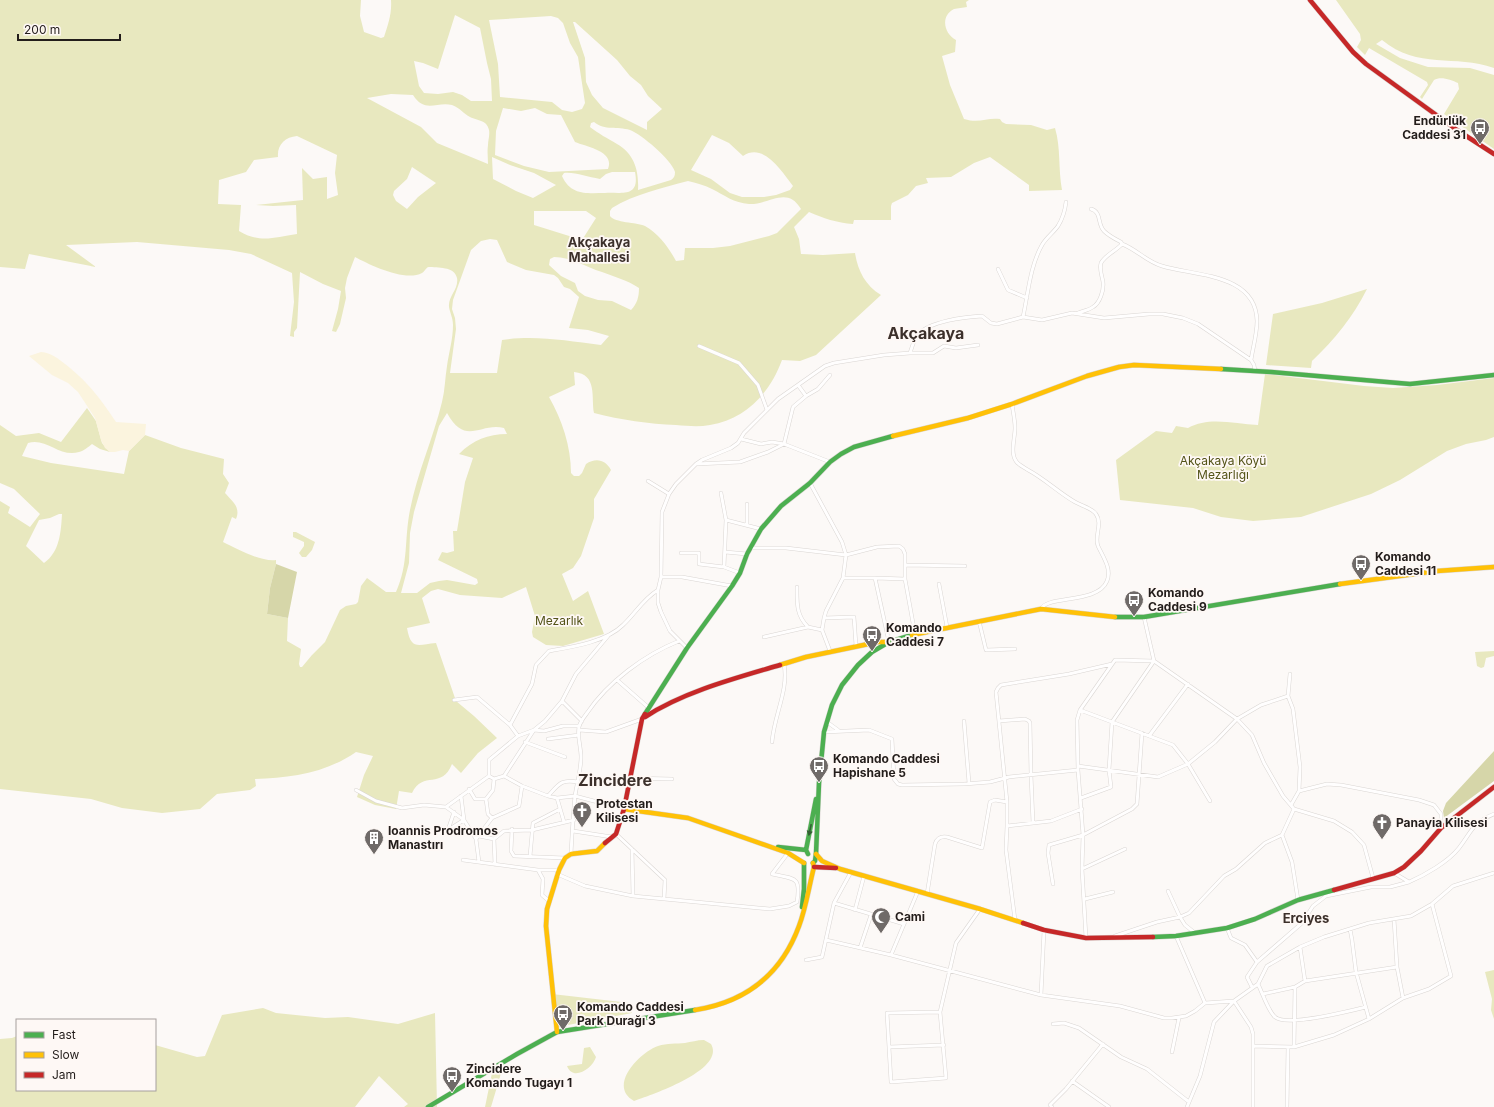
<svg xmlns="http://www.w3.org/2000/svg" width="1494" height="1107" font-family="Inter,sans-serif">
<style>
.green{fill:#e8e8bf;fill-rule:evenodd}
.forest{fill:#d6d6a9}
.sand{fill:#fbf4de}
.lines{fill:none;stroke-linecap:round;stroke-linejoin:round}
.street-casing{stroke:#dad6d3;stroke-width:4}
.fast-casing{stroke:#dad6d3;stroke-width:5.5}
.slow-casing{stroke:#dad6d3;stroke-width:5.5}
.jam-casing{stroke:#dad6d3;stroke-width:5.5}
.street{stroke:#fffefe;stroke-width:3}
.fast{stroke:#4caf50;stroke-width:4.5}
.slow{stroke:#ffc107;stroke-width:4.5}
.jam{stroke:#c62828;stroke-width:4.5}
.oneway{fill:#355f33}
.labels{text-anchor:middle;stroke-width:3.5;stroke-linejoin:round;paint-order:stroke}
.poi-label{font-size:12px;font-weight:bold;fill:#231d1b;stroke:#fef8f5;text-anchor:start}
.park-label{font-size:12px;fill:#535318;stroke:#fef8f5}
.neighbourhood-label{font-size:13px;font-weight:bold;fill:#3c302b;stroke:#fef8f5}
.district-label{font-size:16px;font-weight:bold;fill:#3c302b;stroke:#fef8f5}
</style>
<rect width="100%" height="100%" fill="#fcf9f7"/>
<path class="green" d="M0,0H361L360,16L364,32L381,38L384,37C388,25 392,14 391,0H969L966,2L967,7C963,8 958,8 954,9C940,16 944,34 956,40L955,52L942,56L950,85L964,119C980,124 987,117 1000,119L1002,122L1006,124L1031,125L1047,130L1055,128C1061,148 1058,169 1062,190L1029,191V185L990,157L974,163L951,177L926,178L928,183L916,186L908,195L892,203L891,206V220H854L853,224C837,223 823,218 809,212L794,227L799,239L801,254L823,255L855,253C858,271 865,285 881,295L816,355L800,361L782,360C770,393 746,419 710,425C699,427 688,426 676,425C649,424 621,420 594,413C591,398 598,374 574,372L575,385L549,397C562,420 571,446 571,473L574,476H579L582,473L586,464C596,457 606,460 611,470L594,499V518L581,556L573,568L562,574L573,601L588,591L604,634L563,646L546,645L533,637L532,632L535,616L526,587L502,598L460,595L438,589L431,591L422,598L430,623L407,628C411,650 417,645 436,643L456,701L474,716L497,738L478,753L461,773L452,764C442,790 423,770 412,793L399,791L396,809L375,805L357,797L364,775L373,756L356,752C326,773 290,778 255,779L256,786L250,790L217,794L200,809L162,813L122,808L91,799L0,789V501L10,507L8,513L30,527L40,514L14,489L0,483V425L16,436L39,433L61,442L87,408L96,421L102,443L110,452L100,449L92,444C88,447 84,451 79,452C60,458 46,437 28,443L22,456L51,463L124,474L129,451L145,435L181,448L224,459L223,474L229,483L225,493C232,501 241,507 236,519L232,517L223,542C237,549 261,562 276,560V564L270,588L267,614L288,618L287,641L301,649L299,664L300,667H302L312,655L325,642L340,610L346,606L356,604L358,602L361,586L367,578L386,592H396C409,563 404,540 410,510C417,473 433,439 442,402C445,390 445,378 447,366C449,352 453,339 453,325C453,318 450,313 449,307C448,296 459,289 457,278C454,266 438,268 428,267C425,269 424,272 422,273C405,282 370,265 355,257L347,278L345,288L346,298L340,324L336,332L332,331L338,309L341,291L323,284L300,272L297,328L294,332V337L290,336L294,302L292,273L251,254L229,250L137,242L66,245L96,267L29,254L25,269L0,267ZM455,15L480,28L487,63L491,79L492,101H471L462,95L453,92L438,94L424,93L419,86L414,61L423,63L438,69ZM551,16L558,18L563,23L570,43L578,57L585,103L582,109L572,112L562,110L552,102L500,97L498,64L489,20ZM573,22H575L617,60L630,76L641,85L648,96L662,109L647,122V130L603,108L592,95L586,82L585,58ZM391,94L413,95C425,114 437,101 452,105C460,108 464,114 470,117C478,121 487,120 489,130C490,135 488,141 488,145C487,152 488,158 488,164L437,143L421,127L367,98ZM503,108L521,111L535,108L547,114L561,115L575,142C587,147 615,151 608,169L549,172L524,166L495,155L496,131ZM594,122C605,131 617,126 630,130C641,134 672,160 675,172C675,176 674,178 671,180L638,190C639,172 635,154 617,144C607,138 599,134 590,127L591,123ZM712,135L729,143L743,156C764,142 782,172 793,186L790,190L776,195L764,197H742L730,193L711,179L691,170ZM297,136L337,155L335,173L338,195L327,199V177L313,179L302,168L303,200L256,205L273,206L296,205L297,234C274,237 261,244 239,231L241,205L218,204L219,180L246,172L254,160L278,157C277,145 285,137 297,136ZM492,157L510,165L534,173L556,185L533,198L516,191L493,179ZM412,167L436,183L418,197L407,209L396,201L393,195L394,191L407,179ZM612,172H635C640,198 622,192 605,193C587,193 571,196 562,176L564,173C576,172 587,177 600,179L606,174ZM688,181C696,183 704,185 712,189C724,195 734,203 749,204C769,205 787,185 801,209L777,233L769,236L730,246L713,248H685L684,260L676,261C669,248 659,234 645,226C636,222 615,223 610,216V211L612,208C635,194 662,188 688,181ZM534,211H586L596,218L582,240L534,225ZM490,239L497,240L507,262L526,270L554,275L558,278L564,287L570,289L579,297L569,328L588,330L609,336L601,345C566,341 537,335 502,340L497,373H450L456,329L455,318L452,309L453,300L471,250L481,241ZM554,257C572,257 585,267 602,272C615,277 627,280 639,288C639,297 637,304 631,310L612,301L598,300L585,296L578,291L575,283L561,276L549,265L550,259ZM447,413C466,447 480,422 504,428L507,434C488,434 473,440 459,454L473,458L465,482L457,531H453L454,551L447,553L442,552L438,560L477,579L478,583L475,585L447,580L439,581L430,583L417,593H401L409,563L410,533L414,512L439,426ZM59,514H62C61,531 60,552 44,563L26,546L39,520L50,518Z
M1336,0H1494V68C1455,54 1418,70 1382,40L1376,44L1400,58L1428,67L1470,68L1494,75V149L1444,114L1459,89L1458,83C1451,80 1441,76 1434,80L1422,99L1420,97L1428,85L1427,82L1369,48L1365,55L1357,47L1361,40L1360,34Z
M1367,289C1353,317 1335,339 1312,361L1311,368L1266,365L1273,314L1322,303Z
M1265,374L1364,386L1393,388L1437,385L1494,378V437L1486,440L1466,444L1447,451L1400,480L1371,494L1301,517L1253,521L1221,517L1193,508L1120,500L1116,460L1156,431L1172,433L1176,426L1188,428C1209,416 1235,424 1258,425Z
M293,532H296L315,542L312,550L306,557H302L299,553L304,546V542L293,537Z
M1494,651V656L1486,658L1484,667L1481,668L1477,666L1475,652Z
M1494,970V1019L1491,1010L1492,999L1485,972Z
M552,994L630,1003L632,1013L557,1027Z
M263,1008L276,1013L325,1018L348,1017L398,1024L435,1013L437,1107H404L408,1104L379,1076L355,1107H0V1039L12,1038L17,1036V1090H155V1045L197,1057L205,1056L222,1015Z
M704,1040L711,1044C726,1070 651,1095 634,1101C607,1086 640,1052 658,1046C667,1043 676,1044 685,1043C691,1042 697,1040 704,1040Z
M590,1047L596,1057C593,1068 573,1082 567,1066L582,1064L584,1048Z
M502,1070L491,1107H485L492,1073Z"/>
<path class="forest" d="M276,564L297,572L288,618L267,614L270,588Z
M1494,751V781L1444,818L1443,811L1446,803Z"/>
<path class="sand" d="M41,352C52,353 57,358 65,364C88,382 100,398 116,422L146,424L145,435L129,451L123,450L115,452H110L105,448L101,440L95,418L78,392L68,383L52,375L29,356Z"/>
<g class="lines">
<g class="street-casing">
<path id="street" d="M1122,244C1136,249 1147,262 1162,266C1194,276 1256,273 1257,321C1257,334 1253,347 1251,360
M998,269L1008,290L1027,298
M1078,313C1083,311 1089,310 1093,307C1100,303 1104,290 1103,282C1102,275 1099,270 1101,263C1105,255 1116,251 1122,244L1121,242C1115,239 1109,236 1104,231C1097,224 1102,212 1091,209
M1023,317C1028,294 1030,266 1042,245C1046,238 1053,233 1058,226C1063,218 1065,211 1066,202
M699,346L739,363L758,385L767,410
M910,353H933L944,346L956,348L978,345
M806,396L818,389L830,375
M1012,404C1013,412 1015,420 1015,428C1015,438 1010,453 1016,461C1018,465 1024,467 1028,470C1045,479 1059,493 1075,502C1082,506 1092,508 1096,514C1103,524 1094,536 1098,546C1103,557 1112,569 1107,581C1098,604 1047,595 1041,609
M741,439L761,444L772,442L784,444L830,462
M696,464L740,462L768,452L784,444L793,407L806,396L798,385
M648,481L669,494
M810,483L842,542L846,555L843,578L826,611L824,618L822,630L830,651
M721,493L726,520L724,567
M747,504V524
M726,520L761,529
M750,548H786L846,555L877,547L899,546L903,549L905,554V579L915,634
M725,552L747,554
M681,553H699V564L724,567L740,573
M905,565L965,566
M661,577H682L732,586
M843,578H875L905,579
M875,578L889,642
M939,584L947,627
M797,587C797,603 796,615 808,627
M1144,617L1154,661L1237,719L1252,735L1264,763L1283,796L1294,809L1334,821L1352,832L1364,845L1373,878
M824,618L854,617L856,646
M979,621L986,650L1015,649
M764,637L808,627L822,630
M687,648L670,631L661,612L658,603V590L661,577L662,512L669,494L676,484L696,464L702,460L731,448L738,443L744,433L778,399L825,366L834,363L884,355L910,353C912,347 914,340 917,335C930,321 964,317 982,316L991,323L997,324L1023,317L1042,320L1072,313L1104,318L1149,314H1163L1183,318L1198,324L1251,360L1254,365L1255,371
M1290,674L1288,696L1293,709L1300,767L1299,791L1291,805
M617,680L649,708
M454,700L477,697L510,725L518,736L534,730L544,731L563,726H579
M562,701L582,721
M1080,710L1173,745L1188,764L1210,801
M964,721L969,783
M999,721L1025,719L1029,721L1030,723L1031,775L1033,823
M827,722L838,730
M510,725L532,684L536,665L549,651C572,647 606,642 623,625C635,614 643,599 658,590
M579,730L606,732L642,719
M824,732L869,730L892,739L894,779L898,784L902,785L964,784L990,782L1009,777L1078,770
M1149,736L1188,684
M548,739L579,735
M525,742L565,757
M772,742C774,715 789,690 784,664
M1078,766L1158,777L1188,764L1215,742L1237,719L1261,705L1288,696
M489,776V760L518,736
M504,776L522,786L548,796L557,798L575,796L624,809
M629,778L672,779
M469,789L475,799H486
M356,790L376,801L402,808L424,805L446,807L489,776L494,779L504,776L534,730L545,721L562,701L576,674L608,636
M1299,791L1327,784L1341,785L1419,800L1434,805L1441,814V828
M461,796L464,820L476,839L479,862
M548,796C559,784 561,779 578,782
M557,798L564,822
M1081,798L1111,787L1109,770L1112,722L1154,661
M446,807L464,820L448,830L454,812
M1082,809L1051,821L1007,826V802L996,692L998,688L1001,685L1069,674L1112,664
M492,818L488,814L486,799L493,790L494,779
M1007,826L1006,850L1015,920
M512,829L511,851L514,856L565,858
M573,831L612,837
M616,834L665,880L664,899
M1282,835L1292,862L1298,900
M479,836L494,839L504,831L532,830L574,820
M476,839L492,818L519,806L522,786
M494,839L495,865
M632,849L633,896
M571,854C572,835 573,815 575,796C577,783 581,770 581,757C581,747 577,736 579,727C580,722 584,717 587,713C608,682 644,655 679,641
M530,856L533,823L560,809
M463,860L538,870H559
M1082,869L1125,849
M538,870L543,879L542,895L549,901
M1394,873L1409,882C1425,875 1448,862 1459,848C1472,831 1472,823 1494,814
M557,874L585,886L633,896L770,909L789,906L797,902C801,876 795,879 772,874L788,853
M1053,884L1048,853L1049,845L1083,835L1132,809L1137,804L1142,733
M1168,891L1180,917L1185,925L1195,933
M927,894L935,844C937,838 941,836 947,837L982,848L990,802L995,800L1007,802
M1085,899L1113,892
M834,903L904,924
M855,910L864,876
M1394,919L1397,967L1403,998
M1227,928L1231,938L1245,945L1257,962
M1350,929L1352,940L1356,972L1369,1019
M1115,936L1157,922L1180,917L1189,913L1224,876L1236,869L1265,843L1282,835L1294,809
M1086,938L1082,869L1083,835L1078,770L1077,720L1080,710L1115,660L1154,661
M826,940L891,955L1041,995L1120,1006L1164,1018H1172L1186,1016L1195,1011L1205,1003L1176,936
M1300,947L1305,981
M860,948L871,915
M891,955L918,891
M806,960L822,957L834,903L851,872
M1258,984C1262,992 1268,1011 1275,1017C1286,1027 1350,1011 1366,1007
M1252,987L1247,977L1257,962L1302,923L1313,906L1326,896L1371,887H1390L1409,882
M1263,994L1295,987L1305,981L1397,967
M1041,995L1044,930
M1205,1003L1234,1001L1258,984L1267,966L1300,947L1324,937L1369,923L1411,916L1432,904L1453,886L1494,873
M940,1012L887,1013L891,1082L946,1078L940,1012L956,943L980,909
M1053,1024L1064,1023L1079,1028L1121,1057L1147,1069L1189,1102
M889,1047L944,1045
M1294,1047L1295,987
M1172,1052L1179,1018
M1072,1081L1109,1107
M1052,1107L1050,1105L1066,1089L1103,1044
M1187,1107L1200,1076L1214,1022L1234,1001L1251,1027L1253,1034V1046L1294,1047L1334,1035L1369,1019L1403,998L1429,989L1451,976L1432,904
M1253,1107V1046
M1287,1107L1288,1047"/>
</g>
<g class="fast-casing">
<path id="fast" d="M1221,369L1271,372L1410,384L1494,375
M1115,617H1144L1340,584
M645,714L687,648L732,586L740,573L747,554L761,529L781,506L810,483L830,462L841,454L854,447L893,436
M778,847L806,850
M808,854L806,850L816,799
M813,863L815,861L816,854L819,783L824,732L832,705L842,685L858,665L872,652L889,642L912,635
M802,907L804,889V863
M1153,937L1176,936L1227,928L1255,919L1298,900L1334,890
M428,1107L517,1054L557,1032L695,1010"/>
</g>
<g class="slow-casing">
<path id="slow" d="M893,436L968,418L1012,404L1087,376L1119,367L1134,365L1221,369
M1340,584L1437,571L1494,567
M912,635L1041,609L1115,617
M780,665L806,657L878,642H888
M624,809L688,818L788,853L804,863
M816,854L822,861L840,869L980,909L1023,923
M695,1010C746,1002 781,975 799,926C806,908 809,886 814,867L813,863
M557,1032L546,926L547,909L559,870L565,858L571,854L597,851L605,843"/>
</g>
<g class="jam-casing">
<path id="jam" d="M1310,0L1353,52L1366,64L1457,130L1494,154
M645,717C683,692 736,678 780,665
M605,843L616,834L624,809L642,719L645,714
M814,867L836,868
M1334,890L1394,873L1404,867L1421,851L1441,828L1494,787
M1023,923L1044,930L1086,938L1153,937"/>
</g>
<use href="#street" class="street"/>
<use href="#fast" class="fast"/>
<use href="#slow" class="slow"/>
<use href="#jam" class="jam"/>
</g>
<defs><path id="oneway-solid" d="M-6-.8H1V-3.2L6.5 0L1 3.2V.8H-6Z"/></defs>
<use class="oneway" href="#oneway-solid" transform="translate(810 830) rotate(102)"/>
<defs>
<g id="bus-pin" transform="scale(1)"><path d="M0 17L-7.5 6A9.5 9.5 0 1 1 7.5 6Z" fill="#6f6a68" stroke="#fef8f5"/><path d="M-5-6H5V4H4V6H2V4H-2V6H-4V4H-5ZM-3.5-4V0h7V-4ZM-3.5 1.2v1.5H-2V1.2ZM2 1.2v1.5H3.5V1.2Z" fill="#fff"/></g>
<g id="church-pin" transform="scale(1)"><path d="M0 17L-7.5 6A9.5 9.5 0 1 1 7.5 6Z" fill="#6f6a68" stroke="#fef8f5"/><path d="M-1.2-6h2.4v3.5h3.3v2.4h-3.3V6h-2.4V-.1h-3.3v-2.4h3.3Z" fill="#fff"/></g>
<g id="building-pin" transform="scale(1)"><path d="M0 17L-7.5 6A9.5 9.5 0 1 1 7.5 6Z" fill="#6f6a68" stroke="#fef8f5"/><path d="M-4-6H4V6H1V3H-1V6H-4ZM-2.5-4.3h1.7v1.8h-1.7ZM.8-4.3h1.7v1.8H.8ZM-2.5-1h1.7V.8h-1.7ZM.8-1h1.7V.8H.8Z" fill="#fff"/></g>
<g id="mosque-pin" transform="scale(1)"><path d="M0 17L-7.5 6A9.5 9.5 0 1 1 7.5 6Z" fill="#6f6a68" stroke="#fef8f5"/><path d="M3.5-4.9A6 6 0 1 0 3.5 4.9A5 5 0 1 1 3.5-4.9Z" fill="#fff"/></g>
</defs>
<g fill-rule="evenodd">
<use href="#bus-pin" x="1480" y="128"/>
<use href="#bus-pin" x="1361" y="564"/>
<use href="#bus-pin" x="1134" y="600"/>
<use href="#bus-pin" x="872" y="635"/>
<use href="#bus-pin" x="819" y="766"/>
<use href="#church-pin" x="582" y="811"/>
<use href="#church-pin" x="1382" y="823"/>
<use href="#building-pin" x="374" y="838"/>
<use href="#mosque-pin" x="881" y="917"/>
<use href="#bus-pin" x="563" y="1014"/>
<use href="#bus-pin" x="452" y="1076"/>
</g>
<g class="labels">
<g class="poi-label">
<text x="1466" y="125" text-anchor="end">Endürlük<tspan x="1466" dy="14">Caddesi 31</tspan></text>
<text x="1375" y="561">Komando<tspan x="1375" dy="14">Caddesi 11</tspan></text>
<text x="1148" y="597">Komando<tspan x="1148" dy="14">Caddesi 9</tspan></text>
<text x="886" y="632">Komando<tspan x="886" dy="14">Caddesi 7</tspan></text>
<text x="833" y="763">Komando Caddesi<tspan x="833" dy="14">Hapishane 5</tspan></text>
<text x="596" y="808">Protestan<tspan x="596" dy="14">Kilisesi</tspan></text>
<text x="1396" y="827">Panayia Kilisesi</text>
<text x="388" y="835">Ioannis Prodromos<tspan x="388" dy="14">Manastırı</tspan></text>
<text x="895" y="921">Cami</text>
<text x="577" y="1011">Komando Caddesi<tspan x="577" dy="14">Park Durağı 3</tspan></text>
<text x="466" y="1073">Zincidere<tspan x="466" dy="14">Komando Tugayı 1</tspan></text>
</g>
<g class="park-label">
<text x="1223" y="465">Akçakaya Köyü<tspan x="1223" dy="14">Mezarlığı</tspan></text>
<text x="559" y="625">Mezarlık</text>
</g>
<g class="neighbourhood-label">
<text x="599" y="247">Akçakaya<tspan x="599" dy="15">Mahallesi</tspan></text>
<text x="1306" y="923">Erciyes</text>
</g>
<g class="district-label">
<text x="926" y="339">Akçakaya</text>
<text x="615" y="786">Zincidere</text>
</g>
</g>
<rect x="16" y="1019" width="140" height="72" fill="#fef8f5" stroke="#a6a09e"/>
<rect x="24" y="1032" width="20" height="6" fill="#4caf50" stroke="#a6a09e"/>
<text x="52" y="1039" font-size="12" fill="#231d1b">Fast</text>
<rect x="24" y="1052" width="20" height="6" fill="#ffc107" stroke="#a6a09e"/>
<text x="52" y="1059" font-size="12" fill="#231d1b">Slow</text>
<rect x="24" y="1072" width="20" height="6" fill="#c62828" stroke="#a6a09e"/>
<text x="52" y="1079" font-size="12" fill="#231d1b">Jam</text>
<path d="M18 34v6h102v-6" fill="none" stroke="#231d1b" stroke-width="2"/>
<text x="24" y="34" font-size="12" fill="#231d1b" stroke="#fef8f5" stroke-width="3" paint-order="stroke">200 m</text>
</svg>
